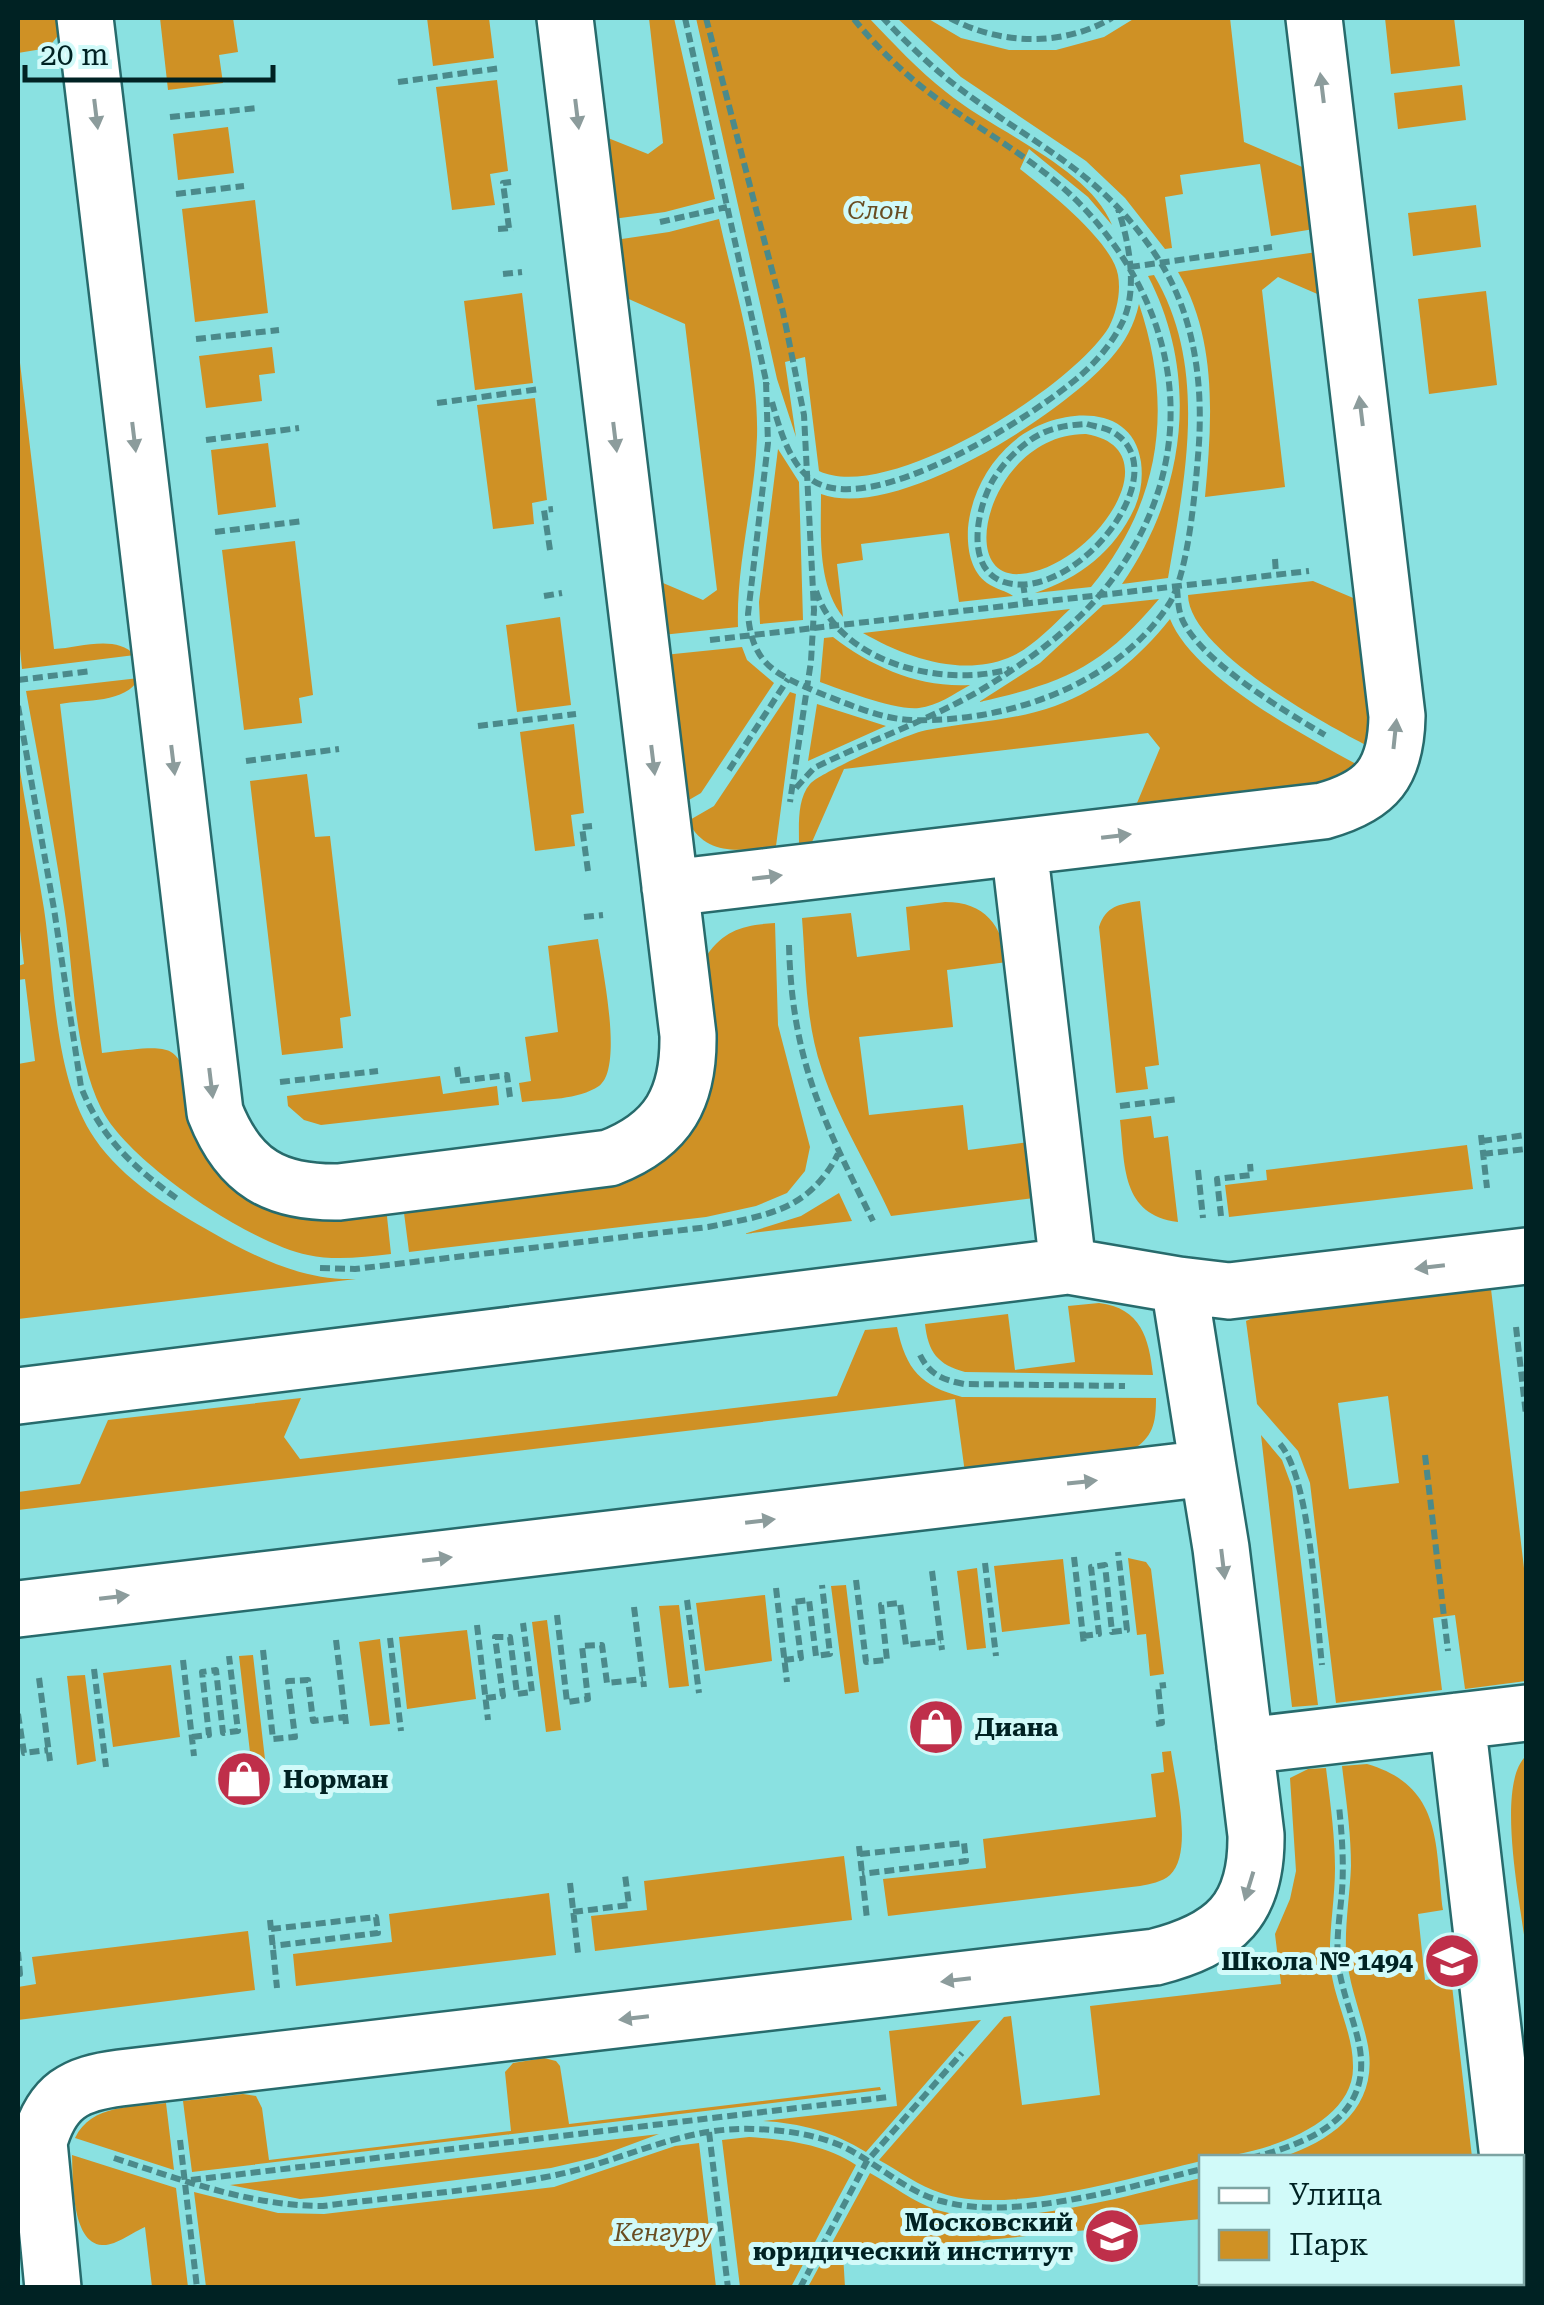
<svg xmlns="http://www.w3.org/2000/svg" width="1544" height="2305" font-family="'Roboto Serif',serif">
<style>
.green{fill:#cf9125;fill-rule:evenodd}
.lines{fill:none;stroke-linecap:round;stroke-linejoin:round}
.minor-casing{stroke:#276b6c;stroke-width:60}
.path{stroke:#4b8a8b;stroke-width:6;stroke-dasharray:10 5;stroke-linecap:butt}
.minor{stroke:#fff;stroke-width:55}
.oneway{fill:#8c9c9c}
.labels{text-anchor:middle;stroke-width:10;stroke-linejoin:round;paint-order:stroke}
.park-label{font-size:25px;font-style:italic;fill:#694d22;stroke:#d1faf9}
.poi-label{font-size:25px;font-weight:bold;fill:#002223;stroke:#d1faf9;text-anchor:start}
</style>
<rect width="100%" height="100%" fill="#8ae1e1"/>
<path class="green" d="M18,18H63L61,32L48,48L18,53Z
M160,18H233L238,52L219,55L223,83L168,90Z
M427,18H489L494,58L433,66Z
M649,18H674L715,199L665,212L613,219L603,136L648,154L663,143Z
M696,18H869C893,43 918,70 946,92C993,131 1089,167 1112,225L1088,197L1029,149L1020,169C1047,190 1112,241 1118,275C1121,292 1117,311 1109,327C1073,387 888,504 819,471L805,357L785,362L796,437L777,379Z
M897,18H927L961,38L1009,50H1056L1104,37L1135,18H1230L1244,142L1307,169L1314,229L1271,236L1260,164L1180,175L1183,194L1165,197L1172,248L1165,249L1125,198L1086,161L961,77Z
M1385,18H1454L1460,66L1391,74Z
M497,80L508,171L490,174L495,205L452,210L436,87Z
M1462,85L1466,120L1398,129L1394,93Z
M228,127L234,173L178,180L173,134Z
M255,200L268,313L195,322L182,209Z
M1476,205L1481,247L1413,256L1408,213Z
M719,219C735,290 759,363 757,437C755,500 736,563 738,627L662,635L656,580L703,600L717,590L685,324L622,296L615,240L669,232Z
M1317,252L1322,296L1278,277L1262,290L1285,487L1205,497C1212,422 1218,340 1178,272Z
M1154,275C1209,368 1185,478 1168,578L1122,584C1186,492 1200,376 1148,276Z
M1486,291L1497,385L1429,394L1418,299Z
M522,293L533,383L475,390L464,301Z
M1139,304C1174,408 1161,502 1091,587L1035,593C1080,578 1115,551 1135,507C1141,492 1143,478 1141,462C1132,398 1050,409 1013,442C988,463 971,495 968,528C967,548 970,570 987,583C995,589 1007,591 1013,596L959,602L949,533L861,544L863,560L837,564L843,617C817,584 821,534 821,494C896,522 1063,414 1111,358C1125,342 1134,326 1139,304Z
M18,346L54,649C79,648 115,634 135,655L22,669L18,629Z
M272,347L275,373L259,375L262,401L206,408L199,356Z
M535,398L547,500L532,503L534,524L493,529L477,405Z
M1086,434C1176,449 1092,569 1020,574C953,579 992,433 1086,434Z
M268,443L276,507L218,515L211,450Z
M778,449L799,482L803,620L760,624L759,602Z
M295,541L313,695L299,698L302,723L244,730L222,550Z
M1313,581L1358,600L1372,716L1368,746C1323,723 1189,650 1188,595Z
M1159,599C1102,667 1064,683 979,702L1040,663L1103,605Z
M1070,609C1052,626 1031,649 1008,658C960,677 905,657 863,633Z
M560,617L571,705L517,712L506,625Z
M1170,619C1193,677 1305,736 1358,765L1342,777L1320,782L1137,803L1160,748L1148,733L844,769L812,842L799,844C799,825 797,799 810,784C819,773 911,732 927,730C971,722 1013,721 1055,706C1103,688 1139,658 1170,619Z
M833,637C872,667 919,688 970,685C954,694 937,706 919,708C897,711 842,690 820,682L824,638Z
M742,647L747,660L774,683L701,793L682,804L664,655Z
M139,678C126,704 85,699 60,704L102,1053C183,1044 178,1040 196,1120L386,1207L391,1254C362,1257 336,1261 308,1255C250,1243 127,1162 101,1108C73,1051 74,970 64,907C53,835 39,763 26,691Z
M790,692L796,694L776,846C741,851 706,857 688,821L714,806Z
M817,704L886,726L808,761Z
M574,724L584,813L571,815L575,846L535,851L520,732Z
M18,759C26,809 36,859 44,909C55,980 53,1078 95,1139C122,1179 172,1210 213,1233C257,1258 304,1281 356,1279L18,1319V1064L35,1061L25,979L18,980V966L24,964L18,914Z
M307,774L315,837L330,836L351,1016L340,1018L343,1048L282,1055L250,781Z
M1140,901L1159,1065L1145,1067L1148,1089L1116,1093L1099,927C1106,906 1119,904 1140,901Z
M945,902C985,902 1002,925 1007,962L947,970L953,1027L859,1037L869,1115L963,1105L968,1150L1029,1142L1034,1198L891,1216C869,1167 839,1121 822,1070C805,1021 806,969 802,918L851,913L857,957L910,950L906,907Z
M775,923L778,1025L810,1147L805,1171L787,1193L756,1206L706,1217L409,1252L403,1205L619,1177L707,955C725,929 745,925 775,923Z
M598,939C602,968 624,1068 599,1086C578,1100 546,1099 522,1102L519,1083L531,1081L525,1037L558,1032L548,946Z
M440,1076L443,1094L497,1086L499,1105L321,1125L304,1120L288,1106L287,1096Z
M1151,1116L1154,1138L1168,1136L1178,1222C1121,1215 1125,1165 1120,1120Z
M1467,1145L1473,1189L1229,1217L1225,1185L1267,1180L1266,1170Z
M839,1193L852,1221L744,1234L801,1216Z
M1491,1289L1526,1585V1681L1465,1689L1455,1615L1433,1618L1442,1690L1336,1703L1310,1483L1298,1451L1257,1404L1246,1321L1255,1317ZM1388,1396L1399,1483L1349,1489L1338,1403Z
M1099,1303C1141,1308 1149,1338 1153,1375L965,1372C938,1365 928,1352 925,1324L1008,1314L1015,1370L1075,1362L1068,1306Z
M897,1327C906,1370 921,1386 962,1397L1156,1398C1156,1424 1153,1437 1131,1451L965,1473L955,1399L18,1510V1492L80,1484L108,1420L301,1398L284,1437L300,1459L837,1396L865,1330Z
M1261,1435L1282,1460L1292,1487L1318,1705L1292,1707Z
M1128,1558L1146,1562L1151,1569L1164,1674L1150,1676L1146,1634L1137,1635Z
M1063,1559L1070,1624L1002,1632L994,1566Z
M977,1568L986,1648L967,1650L957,1571Z
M846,1585L859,1692L845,1694L831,1586Z
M765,1595L772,1661L705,1671L696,1603Z
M679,1605L689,1686L669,1688L659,1606Z
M547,1620L561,1730L546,1732L532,1622Z
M467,1630L476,1699L407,1709L399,1637Z
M380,1639L390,1724L370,1726L359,1642Z
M253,1655L266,1768L252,1770L239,1656Z
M171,1665L180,1737L113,1747L103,1673Z
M85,1675L96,1761L77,1765L67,1676Z
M1171,1751C1175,1781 1194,1853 1170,1875C1162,1882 1150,1884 1140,1886L888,1916L883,1879L986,1868L983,1839L1156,1817L1151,1774L1164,1772L1162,1752Z
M1526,1756V1949C1521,1906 1495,1785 1526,1756Z
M1367,1764C1443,1786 1435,1845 1443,1910L1418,1914L1425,1980L1451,1977L1472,2157H1282C1337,2139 1381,2103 1367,2041C1360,2010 1348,1982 1346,1951C1345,1922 1350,1894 1351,1866C1351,1833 1346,1799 1342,1766Z
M1326,1768C1330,1801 1335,1835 1335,1868C1335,1899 1329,1930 1330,1961C1332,1997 1353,2030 1353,2066C1355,2128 1251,2158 1202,2158L1201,2161C1134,2177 1006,2216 941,2193C919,2186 899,2171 879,2160L1004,2017L1011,2016L1022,2105L1100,2095L1090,2006L1281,1984L1275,1934L1290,1899L1296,1871L1290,1778L1308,1769Z
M844,1856L852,1920L595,1951L591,1916L647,1910L644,1881Z
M549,1893L556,1955L296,1986L293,1954L392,1942L389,1914Z
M248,1931L255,1990L18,2020V1987L36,1984L32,1957Z
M981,2020L866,2152C834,2132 800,2123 763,2121L897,2106L889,2031Z
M544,2058L556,2061L560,2066L569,2124L880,2087L881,2090L192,2172L183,2101L243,2094L256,2096L262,2108L269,2160L511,2131L505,2072L513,2063Z
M166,2103L174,2170L75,2138C91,2104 134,2107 166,2103Z
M659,2134L597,2157L551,2168L322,2197L300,2199L230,2185Z
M749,2137C787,2140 824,2144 856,2165L791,2287H740L722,2140Z
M699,2143L716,2287H206L194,2192L278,2213L324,2214L554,2187L675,2146Z
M72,2155L176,2188L188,2287H152L145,2227C133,2232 116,2246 102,2245C71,2243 73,2178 72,2155Z
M870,2173C892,2185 913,2202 937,2210C1009,2231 1129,2195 1201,2178V2219L843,2254L845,2287H808Z"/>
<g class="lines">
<g class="minor-casing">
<path id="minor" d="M85,18L215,1112C239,1173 275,1193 339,1192L609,1158C669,1135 689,1097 688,1035L565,18
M1019,847L1068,1266
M670,888L1323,811C1377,796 1396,773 1397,716L1314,18
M1179,1285L1229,1291L1526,1256
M18,1396L1068,1266L1179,1285L1208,1468L18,1609
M1457,1721L1508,2158
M1245,1746L1526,1713
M1522,2268L1524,2288
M53,2288L39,2142C52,2096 74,2084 120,2078L1155,1957C1225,1939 1257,1910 1256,1835L1221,1548L1208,1468"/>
</g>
<path class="path" d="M685,18L767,385
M706,18L783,312L804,415L814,610L811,661L790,802
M950,18C999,45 1063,47 1112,18
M398,82L501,68
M170,117L258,108
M176,194L244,186
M660,222L727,207
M509,228L503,183L511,182
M498,229L513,228
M1130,267L1272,247
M503,274L522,272
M196,339L279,330
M766,382L768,443L748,614C752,664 775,674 817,692C845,703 881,719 911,720C1005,723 1116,686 1169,604C1188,574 1195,493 1198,456C1204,389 1196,318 1159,260C1101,170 1034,146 955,85C929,65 905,41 883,18
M772,402C779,427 788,459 808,477C864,526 1037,414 1081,375C1098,360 1113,342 1123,321C1138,289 1129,241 1118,209
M437,403L540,389
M1087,424C1097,427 1108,428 1116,434C1177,476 1073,604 1004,582C964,569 977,508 993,480C1002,465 1015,451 1029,441C1047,428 1066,425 1087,424Z
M206,440L299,428
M215,532L303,521
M550,550L544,510L553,509
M1275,559L1276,574
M1023,583L1026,604
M1177,588C1178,599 1178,609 1182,619C1200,661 1286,712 1325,735
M816,591C840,664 943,688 1010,669
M544,596L562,593
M710,640L1309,571
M18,680L91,671
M18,706L54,909L81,1087C101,1138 135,1169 179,1200
M478,726L576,714
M246,761L339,749
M729,770L788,679
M796,788L814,768C874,738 940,717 997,680C1039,653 1081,621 1111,581C1204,458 1184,312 1080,204C1041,164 992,137 946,105C911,81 879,50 853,18
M588,871L582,827L592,826
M584,917L603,915
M789,945C792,1061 823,1120 873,1221
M457,1067L459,1081L507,1075L510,1097
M280,1082L378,1071
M1120,1106L1179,1099
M1481,1135L1487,1188
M1482,1141L1526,1135
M1483,1154L1526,1149
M1198,1170L1203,1218
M1221,1216L1217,1179L1251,1175L1250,1164
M320,1268L355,1269L708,1227C766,1215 808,1212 838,1154
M1516,1327L1526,1415
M920,1355C930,1375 943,1380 964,1384L1125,1386
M1280,1444C1311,1480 1316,1613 1322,1665
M1425,1455L1448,1651
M1074,1557L1084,1645
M985,1563L996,1656
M932,1571L942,1650
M856,1580L866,1662L887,1660L881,1605L900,1603L906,1645L941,1641
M776,1588L787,1682
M687,1600L699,1693
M634,1607L644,1687
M557,1615L567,1702L588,1699L582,1646L602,1645L607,1683L643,1679
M477,1625L488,1720
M1083,1636L1099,1634L1091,1567L1105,1565L1112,1632L1127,1630L1118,1552
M390,1638L401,1731
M336,1640L346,1724
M263,1650L273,1739L295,1737L288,1681L308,1680L313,1721L345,1717
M183,1660L194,1756
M784,1660L801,1658L794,1602L809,1600L816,1656L830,1654L822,1585
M94,1669L106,1767
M39,1678L50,1761
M486,1698L503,1696L495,1637H510L517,1694L532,1692L523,1623
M18,1714L24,1753L48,1750
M1156,1724L1162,1723L1158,1686L1166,1685
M192,1737L209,1735L202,1672L216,1670L223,1733L238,1731L229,1656
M859,1846L867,1919
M860,1854L964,1843L966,1861L862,1874
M570,1883L578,1953
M573,1912L629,1905L625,1875
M270,1920L277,1988
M271,1929L376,1917L378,1933L273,1946
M18,1974H20L18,1952
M709,2132L728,2288
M180,2140L197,2288
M114,2158C182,2180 251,2206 323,2206C400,2196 480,2191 556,2175C623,2161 683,2126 754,2129C784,2130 814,2134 842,2146C876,2162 904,2191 941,2201C1015,2222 1128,2187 1202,2169
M1251,2158C1310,2143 1374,2117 1359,2044C1353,2016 1341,1990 1338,1961C1336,1938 1340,1915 1342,1891C1344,1863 1342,1835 1339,1806
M191,2180L889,2097
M800,2288L867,2161L962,2053"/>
<use href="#minor" class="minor"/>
</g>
<defs><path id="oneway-solid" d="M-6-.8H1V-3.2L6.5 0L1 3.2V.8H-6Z" transform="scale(2.5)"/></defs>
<g class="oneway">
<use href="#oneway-solid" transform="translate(1322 88) rotate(-97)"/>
<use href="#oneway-solid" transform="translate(96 114) rotate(83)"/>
<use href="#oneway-solid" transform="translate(577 114) rotate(83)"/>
<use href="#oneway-solid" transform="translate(1361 411) rotate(-97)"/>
<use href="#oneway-solid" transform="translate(134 437) rotate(83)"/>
<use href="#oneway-solid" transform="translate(615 437) rotate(83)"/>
<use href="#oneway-solid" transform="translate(1395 734) rotate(-84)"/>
<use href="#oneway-solid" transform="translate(173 760) rotate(83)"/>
<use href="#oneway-solid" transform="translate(653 760) rotate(83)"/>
<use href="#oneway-solid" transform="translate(1116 836) rotate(-7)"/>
<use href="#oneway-solid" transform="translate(767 877) rotate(-7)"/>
<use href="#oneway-solid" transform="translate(211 1083) rotate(83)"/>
<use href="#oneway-solid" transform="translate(1430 1267) rotate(173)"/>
<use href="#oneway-solid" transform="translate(1082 1482) rotate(-6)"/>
<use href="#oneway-solid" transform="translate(760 1521) rotate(-7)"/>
<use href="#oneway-solid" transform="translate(437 1559) rotate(-7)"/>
<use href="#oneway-solid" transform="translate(1223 1564) rotate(83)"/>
<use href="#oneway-solid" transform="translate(114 1597) rotate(-7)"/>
<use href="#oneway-solid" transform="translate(1249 1886) rotate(107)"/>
<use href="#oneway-solid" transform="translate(956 1980) rotate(173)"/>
<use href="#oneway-solid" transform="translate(634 2018) rotate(173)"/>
</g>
<defs>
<g id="shop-disc" transform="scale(2.875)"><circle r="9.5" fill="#bf2f4a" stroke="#d1faf9"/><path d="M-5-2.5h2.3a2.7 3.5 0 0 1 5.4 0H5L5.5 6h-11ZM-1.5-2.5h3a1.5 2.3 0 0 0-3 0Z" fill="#fff"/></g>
<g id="school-disc" transform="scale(2.875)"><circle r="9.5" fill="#bf2f4a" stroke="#d1faf9"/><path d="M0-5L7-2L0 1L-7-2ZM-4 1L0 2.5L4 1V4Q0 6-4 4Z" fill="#fff"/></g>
<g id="university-disc" transform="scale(2.875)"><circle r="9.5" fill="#bf2f4a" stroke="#d1faf9"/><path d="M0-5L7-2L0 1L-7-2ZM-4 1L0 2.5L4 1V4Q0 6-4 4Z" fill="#fff"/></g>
</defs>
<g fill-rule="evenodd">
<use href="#shop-disc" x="936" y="1727"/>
<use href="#shop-disc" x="244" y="1779"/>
<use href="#school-disc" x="1452" y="1961"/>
<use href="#university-disc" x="1112" y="2236"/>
</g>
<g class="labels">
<g class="park-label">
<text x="878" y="219">Слон</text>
<text x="663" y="2241">Кенгуру</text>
</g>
<g class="poi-label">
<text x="975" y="1736">Диана</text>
<text x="283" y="1788">Норман</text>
<text x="1413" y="1970" text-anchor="end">Школа № 1494</text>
<text x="1073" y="2231" text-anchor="end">Московский<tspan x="1073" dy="29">юридический институт</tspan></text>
</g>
</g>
<rect width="1544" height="2305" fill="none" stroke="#002223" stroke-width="40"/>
<rect x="1199" y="2155" width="325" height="130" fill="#d1faf9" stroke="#7da4a3" stroke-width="2.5"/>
<rect x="1219" y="2188" width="50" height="15" fill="#ffffff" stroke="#7da4a3" stroke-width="2.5"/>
<text x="1289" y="2205" font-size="30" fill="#002223">Улица</text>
<rect x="1219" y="2230" width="50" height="30" fill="#cf9125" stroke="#7da4a3" stroke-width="2.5"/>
<text x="1289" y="2255" font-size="30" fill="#002223">Парк</text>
<path d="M25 65v15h248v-15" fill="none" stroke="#002223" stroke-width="5"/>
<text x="40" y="65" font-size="30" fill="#002223" stroke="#d1faf9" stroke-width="8" paint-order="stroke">20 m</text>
</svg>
